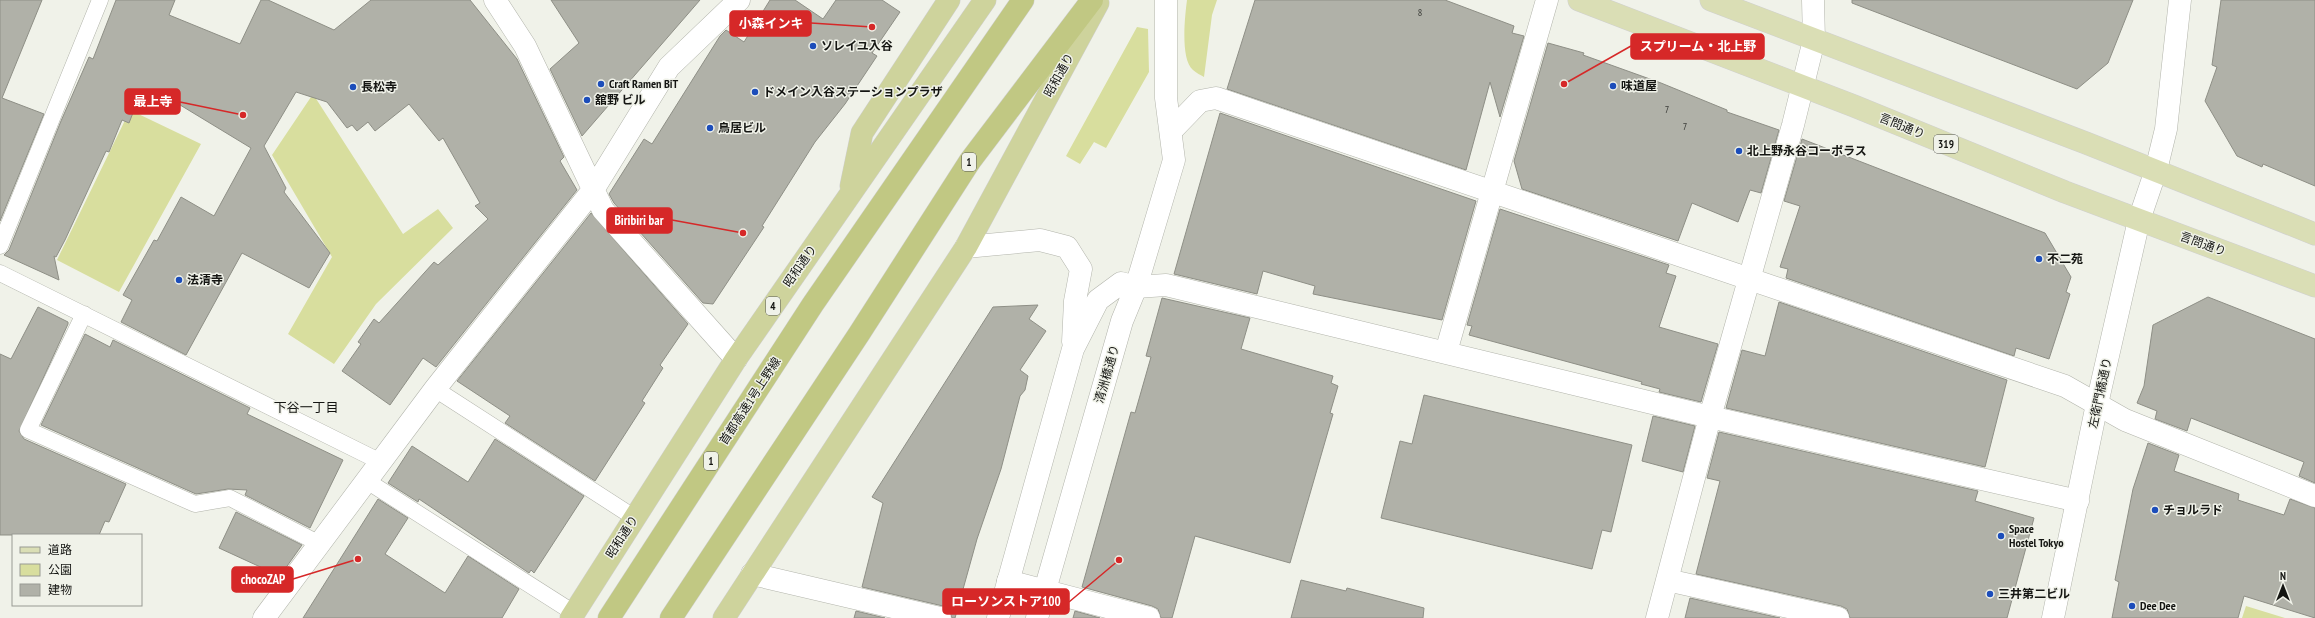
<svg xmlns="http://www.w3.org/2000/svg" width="2315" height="618" font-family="'PT Sans Narrow','Noto Sans JP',sans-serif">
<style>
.green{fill:#d8de9e}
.building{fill:#b0b1a8;stroke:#8e8f86}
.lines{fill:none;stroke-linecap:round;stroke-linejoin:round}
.service-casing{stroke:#b2b4ab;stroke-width:17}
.minor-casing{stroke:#b2b4ab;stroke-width:23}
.tertiary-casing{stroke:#b2b4ab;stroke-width:23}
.primary-casing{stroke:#d0d0d0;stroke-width:23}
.trunk-casing{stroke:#d0d0d0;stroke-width:23}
.motorway-casing{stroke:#d0d0d0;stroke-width:23}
.service{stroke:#fff;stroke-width:16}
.minor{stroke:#fff;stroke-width:22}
.tertiary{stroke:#fff;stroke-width:22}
.primary{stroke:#dadeb5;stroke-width:22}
.trunk{stroke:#ced39c;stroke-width:22}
.motorway{stroke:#c1c883;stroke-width:22}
.poi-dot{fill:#1c4dba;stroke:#f0f2e9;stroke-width:1.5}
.labels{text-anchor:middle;stroke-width:3;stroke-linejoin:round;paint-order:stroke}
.number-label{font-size:10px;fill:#3b3c38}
.shield{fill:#f0f2e9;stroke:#565752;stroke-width:1}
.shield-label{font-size:11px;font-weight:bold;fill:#141512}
.poi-label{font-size:12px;font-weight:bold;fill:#141512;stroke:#f0f2e9;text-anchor:start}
.street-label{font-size:12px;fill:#141512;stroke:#f0f2e9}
.neighbourhood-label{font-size:13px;fill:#141512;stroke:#f0f2e9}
.leader{fill:none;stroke:#d62828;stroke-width:1.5}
.callout-dot{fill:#d62828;stroke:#f0f2e9;stroke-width:1.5}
.callout{fill:#d62828;stroke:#d62828;stroke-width:1.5}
.callout-label{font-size:13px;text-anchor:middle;font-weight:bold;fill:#fff}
</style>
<rect width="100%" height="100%" fill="#f0f2e9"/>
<path class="green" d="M1187,0H1217L1212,15L1204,77C1201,75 1196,73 1193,70C1180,59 1185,16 1187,0Z
M1137,27L1148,29L1149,72L1106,148L1094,142L1080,164L1066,156Z
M313,94L403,234L438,209L453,228L376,304L334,364L288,334L332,257L272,155Z
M130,110L201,144L119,292L57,260Z
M2246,606L2285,618H2242Z"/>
<path class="building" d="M0,0H42L2,98L44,114L0,221Z
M116,0H175L169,15L240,44L261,0H268L334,30L371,0H470L517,59L564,157L560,161L577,190L436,367L423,358L390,405L342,371L361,344L358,342L374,319L379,323L434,262L438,265L488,219L475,206L480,203L443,138L439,141L409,104L375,131L368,122L357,131L352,125L347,128L327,102L296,92L264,146L286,188L284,192L330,253L309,288L242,253L186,355L121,322L132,300L123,295L154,240L157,241L181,197L214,216L251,148L162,94L156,108L138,100L129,123L122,120L109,152L106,151L65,240L56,257L54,256L59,280L4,255L9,250L61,121L89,57L93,59Z
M551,0H700L582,136L550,69L579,43Z
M770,0H795L823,19L836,0H882L900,12L872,53L877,56L845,104L815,142L762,226L764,227L713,304L703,303L614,203L609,194L644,139L652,144L720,36L726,30L744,42Z
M1255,0H1445L1514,26L1512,33L1524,36L1500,117L1490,82L1466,170L1227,89Z
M1852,0H2133L2108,63L2077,89L1852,3Z
M2221,0H2315V186L2263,164L2262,167L2237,156L2205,101L2217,67L2212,65Z
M1548,43L1584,53L1583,55L1661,83L1727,110V112L1779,130L1761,193L1750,190L1738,222L1692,203L1678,241L1522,189L1514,161Z
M1220,113L1476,201L1442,320L1313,294L1315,286L1263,271L1257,294L1174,274Z
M1802,139L2045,233L2071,277L2066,292L2070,294L2049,359L2016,348L2014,356L1786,278L1788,269L1780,267L1800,206L1784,201Z
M1500,209L1669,265L1666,273L1676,276L1659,327L1718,344L1701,402L1659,392L1660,389L1641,384L1642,382L1469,335L1472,326L1467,325Z
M591,213L688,324L660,365L663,368L642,401L645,403L595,481L505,423L510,416L457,381Z
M2208,297L2315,339V483L2299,476L2304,462L2191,418L2187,431L2155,419L2157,411L2137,403L2144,386L2153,325Z
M1162,298L1250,318L1241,349L1333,376L1331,383L1338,386L1330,413L1333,414L1290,563L1195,536L1172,618H1161L1158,609L1152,606L1082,587L1131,412L1135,413L1151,357L1146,356Z
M1779,302L2007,380L1985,467L1726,408L1742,350L1765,356Z
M1038,305L1029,319L1046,331L1020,370L1028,376L1025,390L1020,396L1001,469L977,539L955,618H952L949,609L943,606L862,587L883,503L872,497L993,307Z
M38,307L68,322V324L19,431L24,439L126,484L109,522L105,521L99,535H0V354L11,359Z
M85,334L110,347L113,340L250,408L247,414L343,460L310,528L245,495L247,490L228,489L196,494L41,425Z
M1424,395L1632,445L1611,532L1602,530L1592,569L1381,518L1400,441L1412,444Z
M1653,416L1695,426L1683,472L1642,461Z
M1719,432L1978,491L1975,501L2034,518L2007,618H1850L1847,609L1841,606L1696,574L1720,481L1707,478Z
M495,439L584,496L534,573L531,570L529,573L419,499L418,502L388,483L412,446L468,482Z
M2148,443L2179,455L2174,471L2239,494L2238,500L2284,515L2290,499L2315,508V618L2244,596L2238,618H2112L2119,582L2115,580L2133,489Z
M378,499L408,518L385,554L445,593L468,556L519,589L502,618H303Z
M236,512L302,545L280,576L219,548Z
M1301,580L1346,591L1347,588L1424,608L1423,618H1291Z
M1690,598L1780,618H1685Z
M856,611L885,618H854Z
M1075,611L1100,618H1073Z"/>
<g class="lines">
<g class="service-casing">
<path id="service" d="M0,246L100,0
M0,273L381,462
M84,314L28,430L195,504L230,498L320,544
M435,389L635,518
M367,481L574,613"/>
</g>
<g class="minor-casing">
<path id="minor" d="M495,0L525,46L603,210L736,359
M1171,131L1200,101L1216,98L2065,386L2125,420L2315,496
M1136,287L1166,285L1710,417L2078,501
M1446,352L1547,0
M752,574L940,618
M1667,580L1838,618
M1008,581L1149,618
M264,618L435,389L593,190L669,67L739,0
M1657,618L1710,417L1793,125L1814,40L1813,0"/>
</g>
<g class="tertiary-casing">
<path id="tertiary" d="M966,247L1040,240L1067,247L1081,269L1075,301L1073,342
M998,618L1073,349L1098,300L1121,283L1136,287
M1037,618L1122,321L1136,287L1174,160L1166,98V0
M2053,618L2097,404L2139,220L2156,170L2166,129L2180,0"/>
</g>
<g class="primary-casing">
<path id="primary" d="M1579,0L1854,106L2065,192L2315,286
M1711,0L2086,143L2315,234"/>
</g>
<g class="trunk-casing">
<path id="trunk" d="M851,186L862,133L949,0
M571,618L736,359L985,0
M724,618L966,247L1098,3"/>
</g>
<g class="motorway-casing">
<path id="motorway" d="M609,618L813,304L1023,0
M671,618L859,334L970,161L1092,0"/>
</g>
<use href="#service" class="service"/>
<use href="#minor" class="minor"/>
<use href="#tertiary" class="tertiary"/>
<use href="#primary" class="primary"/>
<use href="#trunk" class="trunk"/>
<use href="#motorway" class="motorway"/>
</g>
<g class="poi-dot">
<circle cx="813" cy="46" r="4"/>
<circle cx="601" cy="84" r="4"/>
<circle cx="1613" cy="86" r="4"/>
<circle cx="353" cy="87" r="4"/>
<circle cx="755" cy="92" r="4"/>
<circle cx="587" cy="100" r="4"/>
<circle cx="710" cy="128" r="4"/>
<circle cx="1739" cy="151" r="4"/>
<circle cx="2039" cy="259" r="4"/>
<circle cx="179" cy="280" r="4"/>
<circle cx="2155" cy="510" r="4"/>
<circle cx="2001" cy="536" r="4"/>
<circle cx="1990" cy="594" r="4"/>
<circle cx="2132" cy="606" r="4"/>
</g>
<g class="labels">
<g class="number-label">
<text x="1420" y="16">8</text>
<text x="1667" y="113">7</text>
<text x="1685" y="130">7</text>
</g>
<g class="shield">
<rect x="1934" y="135" width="24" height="18" rx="3"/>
<rect x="962" y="153" width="14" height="18" rx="3"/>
<rect x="766" y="297" width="14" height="18" rx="3"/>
<rect x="704" y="452" width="14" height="18" rx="3"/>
</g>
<g class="shield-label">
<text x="1946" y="148">319</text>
<text x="969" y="166">1</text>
<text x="773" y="310">4</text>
<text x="711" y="465">1</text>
</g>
<g class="poi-label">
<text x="821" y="50">ソレイユ入谷</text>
<text x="609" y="88">Craft Ramen BiT</text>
<text x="1621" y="90">味道屋</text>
<text x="361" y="91">長松寺</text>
<text x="763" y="96">ドメイン入谷ステーションプラザ</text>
<text x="595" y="104">舘野 ビル</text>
<text x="718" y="132">鳥居ビル</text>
<text x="1747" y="155">北上野永谷コーポラス</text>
<text x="2047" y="263">不二苑</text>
<text x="187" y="284">法清寺</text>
<text x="2163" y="514">チョルラド</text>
<text x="2009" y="533">Space<tspan x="2009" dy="14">Hostel Tokyo</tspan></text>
<text x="1998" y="598">三井第二ビル</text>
<text x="2140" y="610">Dee Dee</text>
</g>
<g class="street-label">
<text transform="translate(1059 75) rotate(-61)" y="4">昭和通り</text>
<text transform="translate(1902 126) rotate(22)" y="4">言問通り</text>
<text transform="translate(2203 244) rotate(20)" y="4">言問通り</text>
<text transform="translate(800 266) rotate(-55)" y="4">昭和通り</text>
<text transform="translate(1107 374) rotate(-74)" y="4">清洲橋通り</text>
<text transform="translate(2100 393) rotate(-78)" y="4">左衛門橋通り</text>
<text transform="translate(750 401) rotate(-57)" y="4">首都高速1号上野線</text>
<text transform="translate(622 537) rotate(-57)" y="4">昭和通り</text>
</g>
<g class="neighbourhood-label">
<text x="306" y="412">下谷一丁目</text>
</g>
</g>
<path class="leader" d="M872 27L811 23M1564 84L1631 46M243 115L180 102M743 233L672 220M358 559L293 579M1119 560L1069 602"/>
<g class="callout-dot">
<circle cx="872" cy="27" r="4"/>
<circle cx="1564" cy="84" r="4"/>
<circle cx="243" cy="115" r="4"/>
<circle cx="743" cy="233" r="4"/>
<circle cx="358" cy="559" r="4"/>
<circle cx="1119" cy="560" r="4"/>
</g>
<g class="callout">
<rect x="730" y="11" width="81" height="25" rx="4"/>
<rect x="1631" y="34" width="133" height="25" rx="4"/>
<rect x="125" y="89" width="55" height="25" rx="4"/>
<rect x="607" y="208" width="65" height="25" rx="4"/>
<rect x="232" y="567" width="61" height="25" rx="4"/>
<rect x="943" y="589" width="126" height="25" rx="4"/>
</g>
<g class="callout-label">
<text x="771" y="28">小森インキ</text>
<text x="1698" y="51">スプリーム・北上野</text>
<text x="153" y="106">最上寺</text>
<text x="639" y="225">Biribiri bar</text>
<text x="263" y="584">chocoZAP</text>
<text x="1006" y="606">ローソンストア100</text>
</g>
<rect x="12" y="534" width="130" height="72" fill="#f0f2e9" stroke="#989a93"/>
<rect x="20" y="547" width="20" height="6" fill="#dadeb5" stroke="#989a93"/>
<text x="48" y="554" font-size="12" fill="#141512">道路</text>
<rect x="20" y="564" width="20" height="12" fill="#d8de9e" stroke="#989a93"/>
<text x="48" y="574" font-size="12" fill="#141512">公園</text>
<rect x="20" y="584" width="20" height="12" fill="#b0b1a8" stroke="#989a93"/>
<text x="48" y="594" font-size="12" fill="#141512">建物</text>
<g transform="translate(2283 586)" stroke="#f0f2e9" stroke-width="3" paint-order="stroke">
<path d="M0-3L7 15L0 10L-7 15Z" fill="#141512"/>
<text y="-6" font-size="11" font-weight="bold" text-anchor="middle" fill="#141512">N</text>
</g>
</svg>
